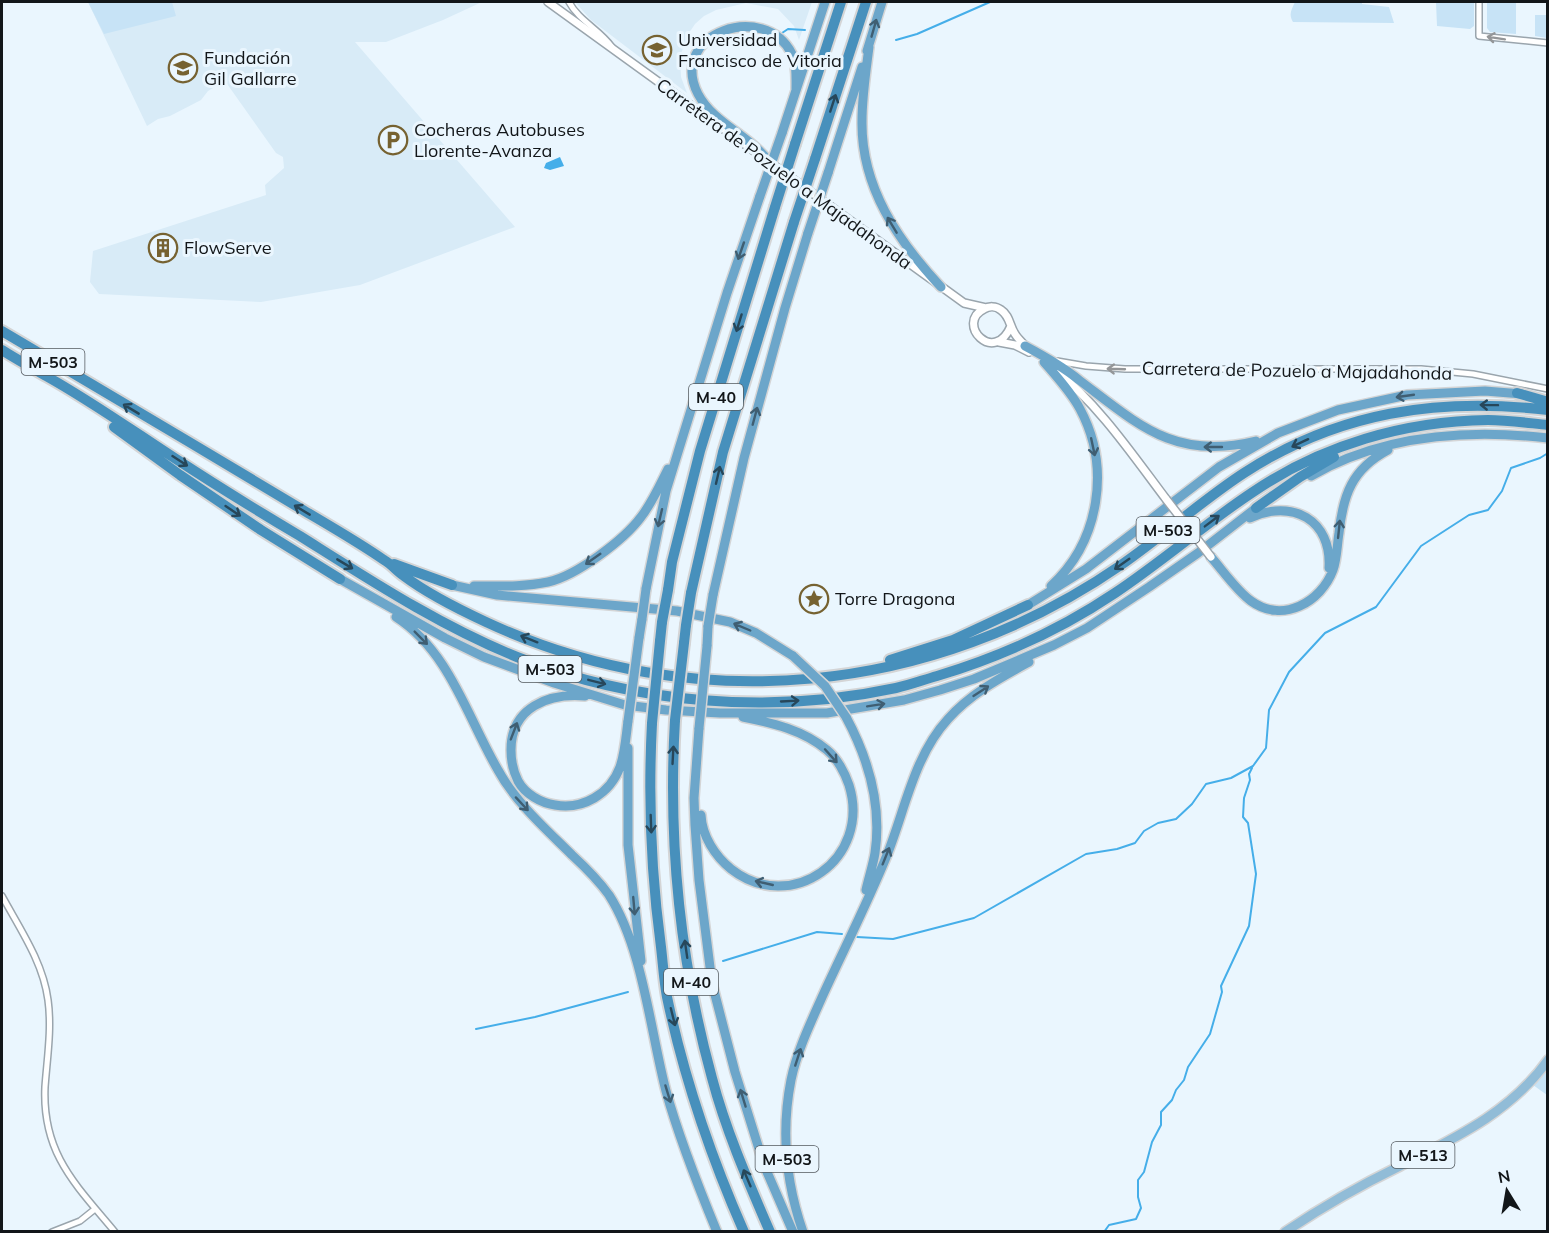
<svg xmlns="http://www.w3.org/2000/svg" width="1549" height="1233" font-family="Mulish,sans-serif">
<style>
.built{fill:#d8ebf7}
.green{fill:#c7e3f6}
.water{fill:#45aee9}
.lines{fill:none;stroke-linecap:round;stroke-linejoin:round}
.stream{stroke:#45aee9;stroke-width:2}
.minor-casing{stroke:#9aa5ad;stroke-width:8}
.tertiary-casing{stroke:#9aa5ad;stroke-width:10}
.primary-casing{stroke:#d4d5d6;stroke-width:12}
.trunk-casing{stroke:#d4d5d6;stroke-width:12}
.motorway-casing{stroke:#d4d5d6;stroke-width:14}
.minor{stroke:#fff;stroke-width:5}
.tertiary{stroke:#fff;stroke-width:7}
.primary{stroke:#91bcd7;stroke-width:9}
.trunk{stroke:#6ca6ca;stroke-width:9}
.motorway{stroke:#4790bc;stroke-width:10}
.tertiary-bridge-casing{stroke:#9aa5ad;stroke-width:10;stroke-linecap:butt}
.trunk-bridge-casing{stroke:#d4d5d6;stroke-width:12;stroke-linecap:butt}
.motorway-bridge-casing{stroke:#d4d5d6;stroke-width:14;stroke-linecap:butt}
.tertiary-bridge{stroke:#fff;stroke-width:7}
.trunk-bridge{stroke:#6ca6ca;stroke-width:9}
.motorway-bridge{stroke:#4790bc;stroke-width:10}
.oneway{stroke:#3f5e72}
.oneway2{stroke:#949698}
.oneway3{stroke:#27475a}
.labels{text-anchor:middle;stroke-width:6;stroke-linejoin:round;paint-order:stroke}
.shield{fill:#eaf6fe;stroke:#53595e;stroke-width:1.5}
.shield-label{font-size:16px;font-weight:bold;fill:#121619}
.poi-label{font-size:18px;fill:#121619;stroke:#eaf6fe;text-anchor:start}
.street-label{font-size:18px;fill:#121619;stroke:#eaf6fe}
</style>
<rect width="100%" height="100%" fill="#eaf6fe"/>
<path class="built" d="M88,2H482L443,20L386,42H355L515,227L360,285L261,302L99,294L90,282L93,251L266,195L265,185L284,168L283,157L276,153L225,81L208,91L201,100L170,116L158,119L147,126Z
M575,2H812L799,40L794,26L778,9L746,3L716,10L704,16L695,24L689,33L680,56L681,77L687,93L591,20Z"/>
<path class="green" d="M88,2H172L176,16L104,34Z
M1295,2H1362V4L1389,7L1394,23L1293,22C1288,14 1292,9 1295,2Z
M1436,2H1474V26L1470,29L1437,26Z
M1487,2H1516V34L1490,32L1487,28Z
M1535,15H1547V38L1535,36Z
M1547,1070V1095L1533,1085Z"/>
<path class="water" d="M560,157L564,166L550,170L544,168L546,163Z"/>
<g class="lines">
<path class="stream" d="M782,33L788,29L805,30
M896,40L917,34L990,2
M753,46L770,44L775,40
M857,937L893,939L974,918L1086,854L1117,849L1135,843L1144,831L1158,823L1176,819L1192,804L1206,784L1231,778L1253,766L1266,748L1269,710L1289,672L1325,633L1376,607L1421,546L1469,515L1488,510L1502,491L1511,468L1540,458L1548,453
M723,961L817,932L842,934
M476,1029L535,1017L628,992
M1104,1232L1109,1225L1136,1219L1141,1208L1138,1197V1180L1144,1172L1152,1142L1161,1125V1112L1172,1100L1176,1090L1184,1080L1188,1067L1210,1034L1222,992L1221,986L1249,926L1256,874L1248,823L1243,817L1244,798L1250,780L1249,774L1252,768"/>
<g class="minor-casing">
<path id="minor" d="M569,2C579,21 599,29 612,47
M1479,2V36L1548,43
M1057,361L1086,366L1125,369H1421L1473,374L1548,389
M2,896C20,929 43,962 48,1000C52,1029 47,1059 45,1087C42,1154 76,1185 115,1232
M52,1232L80,1221L95,1209"/>
</g>
<g class="tertiary-casing">
<path id="tertiary" d="M548,2L754,151
M768,161L964,303L986,308
M1011,326C994,366 955,323 984,309C989,306 996,306 1001,310C1010,316 1009,325 1015,334C1018,339 1023,343 1027,348
M999,342L1015,345L1029,352
M1055,370C1099,405 1132,454 1166,499"/>
</g>
<g class="primary-casing">
<path id="primary" d="M1285,1232C1322,1207 1361,1185 1400,1166C1455,1138 1511,1112 1548,1060"/>
</g>
<g class="trunk-casing">
<path id="trunk" d="M869,47C866,71 862,96 862,121C861,187 898,241 941,287
M867,51L882,2
M782,133L825,2
M770,163C750,135 714,124 698,94C667,33 765,0 792,54C797,66 796,78 796,90
M828,173L862,67
M1025,346C1044,356 1062,366 1079,380C1139,425 1175,461 1256,441
M1044,362C1057,377 1071,392 1080,409C1111,467 1100,541 1051,586
M1311,476C1382,435 1468,429 1548,438
M1250,518C1292,498 1332,520 1329,568
M1211,557C1224,572 1236,590 1251,601C1283,624 1321,602 1333,570C1337,559 1337,545 1339,533C1343,495 1352,469 1388,450
M340,579L445,638L484,657L554,683L625,705L666,710L720,713H827L904,700L940,690L974,679L1054,645L1087,628L1149,587L1198,553L1260,505
M452,585L497,595L677,611L730,622L756,633L793,656
M474,586C499,586 524,587 548,582C576,576 624,540 641,517C652,503 660,485 668,469
M646,589L666,491L727,293L760,196
M713,595L744,458L785,308L808,233
M1028,605L1086,569L1219,467L1278,433L1338,410L1407,395L1485,391L1522,394
M396,617C450,652 467,717 498,770C516,803 546,829 572,855C585,867 599,881 609,895C643,948 650,1030 666,1091C679,1138 698,1186 717,1232
M639,638L642,619
M707,646L708,626
M585,696C549,693 511,707 511,750C511,760 513,771 518,781C525,794 541,803 555,805C583,810 610,794 620,767C625,753 626,736 628,721
M846,717C868,758 882,805 875,853C873,865 869,877 866,890
M699,728L694,798L695,825L699,880L712,983L735,1072L764,1165L793,1232
M628,748V845L641,961
M701,815C702,836 715,856 731,869C791,916 872,859 849,785C845,773 837,758 827,750C803,730 773,723 743,717
M803,1232C786,1183 781,1131 791,1080C797,1051 811,1022 823,995C844,949 868,902 887,855C905,810 914,756 948,719C970,694 1000,678 1029,662"/>
</g>
<g class="motorway-casing">
<path id="motorway" d="M795,144L841,2
M815,159L866,2
M2,331C102,390 203,450 303,510C330,526 358,542 384,560C391,564 397,571 404,576C428,594 458,609 486,622C694,719 933,695 1121,565C1163,536 1201,501 1244,473C1338,412 1438,397 1548,410
M2,350C16,359 31,367 46,376C91,401 133,431 176,459C217,486 258,511 300,536C370,580 440,626 517,657C635,704 771,715 896,688C910,685 923,680 937,676C1000,657 1060,630 1115,593C1163,561 1206,523 1253,492C1322,445 1405,421 1488,420C1508,420 1528,423 1548,425
M1517,393L1548,402
M114,427L180,475L261,530L340,579
M1256,508L1300,477L1334,457
M394,564L452,585
M668,590L672,562L700,451L775,207
M691,593L723,452L794,222
M660,641L662,622
M684,643L686,625
M890,660L953,640L1028,605
M675,720C668,840 680,962 712,1078C726,1131 748,1181 770,1232
M652,723C648,799 651,873 661,947C663,964 664,981 667,997C684,1078 711,1157 744,1232"/>
</g>
<use href="#minor" class="minor"/>
<use href="#tertiary" class="tertiary"/>
<use href="#primary" class="primary"/>
<use href="#trunk" class="trunk"/>
<use href="#motorway" class="motorway"/>
<g class="tertiary-bridge-casing">
<path id="tertiary-bridge" d="M1166,499L1211,557"/>
</g>
<g class="trunk-bridge-casing">
<path id="trunk-bridge" d="M760,196L782,133
M808,233L828,173
M642,619L646,589
M708,626L713,595
M793,656L825,686L846,717
M628,721L639,638
M699,728L707,646"/>
</g>
<g class="motorway-bridge-casing">
<path id="motorway-bridge" d="M775,207L795,144
M794,222L815,159
M662,622L668,590
M686,625L691,593
M675,720L684,643
M652,723L660,641"/>
</g>
<use href="#tertiary-bridge" class="tertiary-bridge"/>
<use href="#trunk-bridge" class="trunk-bridge"/>
<use href="#motorway-bridge" class="motorway-bridge"/>
</g>
<defs><path id="oneway-shaft" d="M-6 0H5M1.5-3L5.5 0L1.5 3" fill="none" stroke-width="1.6" stroke-linecap="round" stroke-linejoin="round" transform="scale(1.5)"/></defs>
<g class="oneway">
<use href="#oneway-shaft" transform="translate(874 28) rotate(-74)"/>
<use href="#oneway-shaft" transform="translate(892 225) rotate(-121)"/>
<use href="#oneway-shaft" transform="translate(741 251) rotate(109)"/>
<use href="#oneway-shaft" transform="translate(1405 396) rotate(172)"/>
<use href="#oneway-shaft" transform="translate(755 416) rotate(-75)"/>
<use href="#oneway-shaft" transform="translate(1093 447) rotate(78)"/>
<use href="#oneway-shaft" transform="translate(1213 447) rotate(-180)"/>
<use href="#oneway-shaft" transform="translate(660 518) rotate(103)"/>
<use href="#oneway-shaft" transform="translate(1339 529) rotate(-84)"/>
<use href="#oneway-shaft" transform="translate(593 559) rotate(145)"/>
<use href="#oneway-shaft" transform="translate(742 627) rotate(-157)"/>
<use href="#oneway-shaft" transform="translate(421 638) rotate(45)"/>
<use href="#oneway-shaft" transform="translate(981 691) rotate(-33)"/>
<use href="#oneway-shaft" transform="translate(876 705) rotate(-9)"/>
<use href="#oneway-shaft" transform="translate(514 731) rotate(-69)"/>
<use href="#oneway-shaft" transform="translate(831 756) rotate(48)"/>
<use href="#oneway-shaft" transform="translate(522 804) rotate(47)"/>
<use href="#oneway-shaft" transform="translate(886 856) rotate(-68)"/>
<use href="#oneway-shaft" transform="translate(764 883) rotate(-167)"/>
<use href="#oneway-shaft" transform="translate(634 906) rotate(85)"/>
<use href="#oneway-shaft" transform="translate(798 1057) rotate(-72)"/>
<use href="#oneway-shaft" transform="translate(668 1094) rotate(73)"/>
<use href="#oneway-shaft" transform="translate(743 1098) rotate(-107)"/>
</g>
<g class="oneway2">
<use href="#oneway-shaft" transform="translate(1496 38) rotate(-171)"/>
<use href="#oneway-shaft" transform="translate(1116 369) rotate(-178)"/>
</g>
<g class="oneway3">
<use href="#oneway-shaft" transform="translate(833 103) rotate(-72)"/>
<use href="#oneway-shaft" transform="translate(739 323) rotate(107)"/>
<use href="#oneway-shaft" transform="translate(1489 405) rotate(-179)"/>
<use href="#oneway-shaft" transform="translate(131 409) rotate(-149)"/>
<use href="#oneway-shaft" transform="translate(1300 443) rotate(155)"/>
<use href="#oneway-shaft" transform="translate(180 461) rotate(33)"/>
<use href="#oneway-shaft" transform="translate(718 475) rotate(-77)"/>
<use href="#oneway-shaft" transform="translate(302 510) rotate(-149)"/>
<use href="#oneway-shaft" transform="translate(233 511) rotate(34)"/>
<use href="#oneway-shaft" transform="translate(1212 521) rotate(-37)"/>
<use href="#oneway-shaft" transform="translate(345 564) rotate(31)"/>
<use href="#oneway-shaft" transform="translate(1122 564) rotate(145)"/>
<use href="#oneway-shaft" transform="translate(529 639) rotate(-158)"/>
<use href="#oneway-shaft" transform="translate(597 682) rotate(14)"/>
<use href="#oneway-shaft" transform="translate(790 701) rotate(-3)"/>
<use href="#oneway-shaft" transform="translate(673 755) rotate(-87)"/>
<use href="#oneway-shaft" transform="translate(651 824) rotate(88)"/>
<use href="#oneway-shaft" transform="translate(686 949) rotate(-98)"/>
<use href="#oneway-shaft" transform="translate(673 1017) rotate(76)"/>
<use href="#oneway-shaft" transform="translate(747 1178) rotate(-113)"/>
</g>
<defs>
<g id="university-ring" transform="scale(1.5)"><circle r="9.5" fill="#eaf6fe" stroke="#766231" stroke-width="1.5"/><path d="M0-5L7-2L0 1L-7-2ZM-4 1L0 2.5L4 1V4Q0 6-4 4Z" fill="#766231"/></g>
<g id="school-ring" transform="scale(1.5)"><circle r="9.5" fill="#eaf6fe" stroke="#766231" stroke-width="1.5"/><path d="M0-5L7-2L0 1L-7-2ZM-4 1L0 2.5L4 1V4Q0 6-4 4Z" fill="#766231"/></g>
<g id="parking-ring" transform="scale(1.5)"><circle r="9.5" fill="#eaf6fe" stroke="#766231" stroke-width="1.5"/><path d="M-3.5-5.5H1a3.5 3.5 0 0 1 0 7H-1V5.5H-3.5ZM-1-3.4V-.6H.8a1.4 1.4 0 0 0 0-2.8Z" fill="#766231"/></g>
<g id="building-ring" transform="scale(1.5)"><circle r="9.5" fill="#eaf6fe" stroke="#766231" stroke-width="1.5"/><path d="M-4-6H4V6H1V3H-1V6H-4ZM-2.5-4.3h1.7v1.8h-1.7ZM.8-4.3h1.7v1.8H.8ZM-2.5-1h1.7V.8h-1.7ZM.8-1h1.7V.8H.8Z" fill="#766231"/></g>
<g id="sight-ring" transform="scale(1.5)"><circle r="9.5" fill="#eaf6fe" stroke="#766231" stroke-width="1.5"/><path d="M0-6L1.8-2.2L6-1.7L2.9 1.2L3.7 5.4L0 3.3L-3.7 5.4L-2.9 1.2L-6-1.7L-1.8-2.2Z" fill="#766231"/></g>
</defs>
<g fill-rule="evenodd">
<use href="#university-ring" x="657" y="50"/>
<use href="#school-ring" x="183" y="68"/>
<use href="#parking-ring" x="393" y="140"/>
<use href="#building-ring" x="163" y="248"/>
<use href="#sight-ring" x="814" y="599"/>
</g>
<g class="labels">
<g class="shield">
<rect x="21.5" y="349" width="63" height="26" rx="4.5"/>
<rect x="689" y="384" width="54" height="26" rx="4.5"/>
<rect x="1136.5" y="517" width="63" height="26" rx="4.5"/>
<rect x="518.5" y="656" width="63" height="26" rx="4.5"/>
<rect x="664" y="969" width="54" height="26" rx="4.5"/>
<rect x="1391.5" y="1142" width="63" height="26" rx="4.5"/>
<rect x="755.5" y="1146" width="63" height="26" rx="4.5"/>
</g>
<g class="shield-label">
<text x="53" y="368">M-503</text>
<text x="716" y="403">M-40</text>
<text x="1168" y="536">M-503</text>
<text x="550" y="675">M-503</text>
<text x="691" y="988">M-40</text>
<text x="1423" y="1161">M-513</text>
<text x="787" y="1165">M-503</text>
</g>
<g class="poi-label">
<text x="678" y="46">Universidad<tspan x="678" dy="21">Francisco de Vitoria</tspan></text>
<text x="204" y="64">Fundación<tspan x="204" dy="21">Gil Gallarre</tspan></text>
<text x="414" y="136">Cocheras Autobuses<tspan x="414" dy="21">Llorente-Avanza</tspan></text>
<text x="184" y="254">FlowServe</text>
<text x="835" y="605">Torre Dragona</text>
</g>
<g class="street-label">
<text transform="translate(784 174) rotate(36)" y="6">Carretera de Pozuelo a Majadahonda</text>
<text transform="translate(1297 371) rotate(1)" y="6">Carretera de Pozuelo a Majadahonda</text>
</g>
</g>
<rect width="1549" height="1233" fill="none" stroke="#121619" stroke-width="6"/>
<g transform="translate(1507 1191) rotate(349)" stroke="#eaf6fe" stroke-width="4.5" paint-order="stroke">
<path d="M0-4.5L10 22L0 15L-10 22Z" fill="#121619"/>
<text y="-9" font-size="16" font-weight="bold" text-anchor="middle" fill="#121619">N</text>
</g>
</svg>
